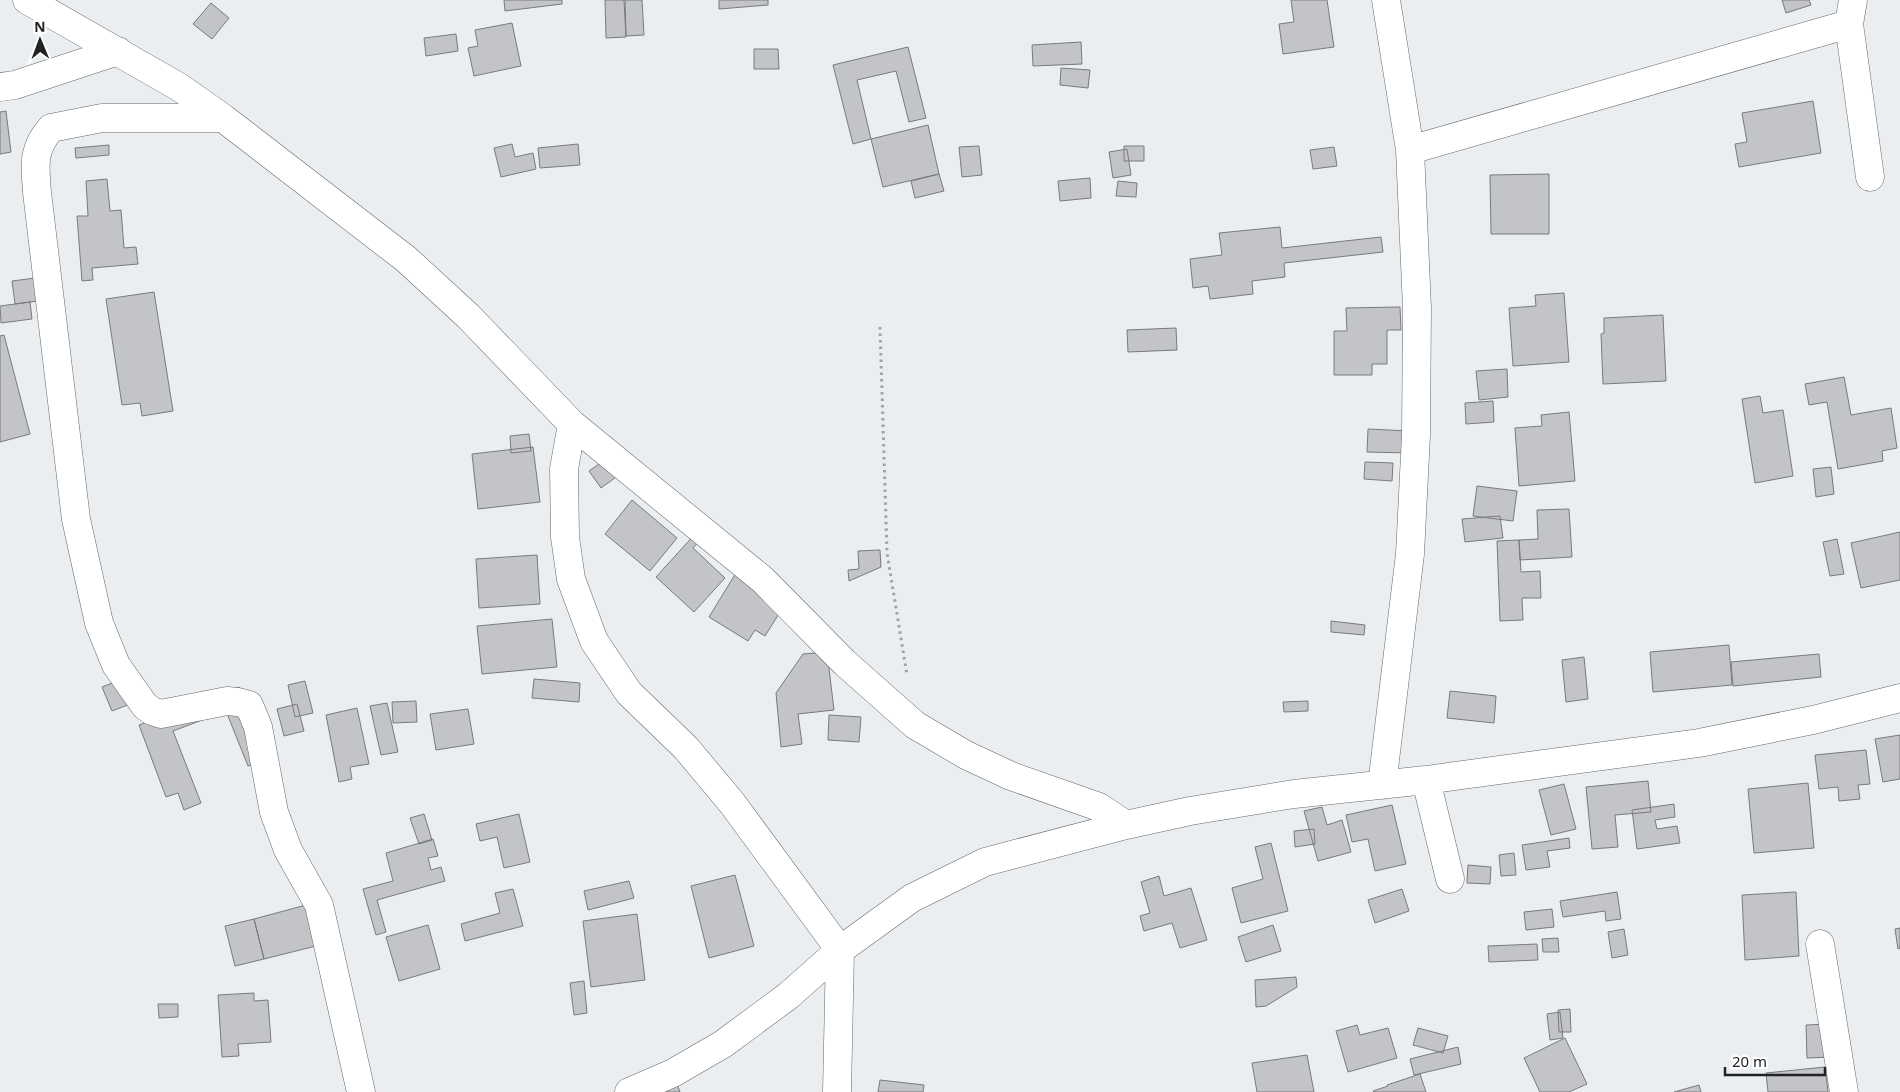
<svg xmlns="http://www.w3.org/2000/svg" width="1900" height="1092" font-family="'Noto Sans',sans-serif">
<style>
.building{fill:#c2c4c7;stroke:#787a7c}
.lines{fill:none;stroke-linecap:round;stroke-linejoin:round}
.minor-casing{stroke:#656769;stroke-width:29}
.path{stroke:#a0a3a4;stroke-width:3;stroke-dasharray:2.5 4;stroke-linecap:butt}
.minor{stroke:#fff;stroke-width:28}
</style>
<rect width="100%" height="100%" fill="#ebeef0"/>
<path class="building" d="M504,0H562V4L505,11Z
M605,0H624L626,37L606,38Z
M625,0H642L644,35L626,36Z
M719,0H768V5L719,9Z
M1291,0H1327L1334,47L1283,54L1279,24L1294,22Z
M1782,0H1809L1811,5L1786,13Z
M211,3L229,18L212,39L193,24Z
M512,23L521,66L474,76L468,48L478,46L475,30Z
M456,34L458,51L426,56L424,38Z
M1081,42L1082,64L1033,66L1032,45Z
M908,47L926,118L909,122L896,71L857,80L871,139L853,144L833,65Z
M754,49H778L779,69H754Z
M1061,68L1090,70L1088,88L1060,85Z
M1813,101L1821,153L1739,167L1735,144L1747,142L1742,113Z
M6,111L11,152L0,154V112Z
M928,125L939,174L883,187L871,139Z
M512,144L515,157L533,153L536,169L501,177L494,148Z
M578,144L580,165L540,168L538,148Z
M109,145V155L76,158L75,148Z
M979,146L982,175L962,177L959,147Z
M1124,146H1144V161H1124Z
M1334,147L1337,166L1313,169L1310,150Z
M1127,149L1131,175L1113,178L1109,152Z
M939,174L944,191L915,198L911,181Z
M1549,174V234H1491L1490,175Z
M1090,178L1091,198L1060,201L1058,181Z
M107,179L110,211L121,210L124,248L136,247L138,264L92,268L93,280L82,281L77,216H88L86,181Z
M1118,181L1137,183L1136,197L1116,196Z
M1280,227L1282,248L1381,237L1383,252L1284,263L1285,277L1252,281L1253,294L1210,299L1208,286L1193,288L1190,259L1222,255L1219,233Z
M43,277L46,300L15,304L12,281Z
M154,292L173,411L142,416L140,403L122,405L106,299Z
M1564,293L1569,362L1513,366L1509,308L1536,306L1535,295Z
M30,302L32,319L1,323L0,306Z
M1400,307L1401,330H1387V364H1372V375H1334V331H1347L1346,308Z
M1663,315L1666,381L1603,384L1601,334L1604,333V318Z
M1176,328L1177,350L1128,352L1127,330Z
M4,335L30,434L0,442V336Z
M1507,369L1508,397L1479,400L1476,371Z
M1844,377L1851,415L1891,408L1897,448L1882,451L1883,461L1838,469L1827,402L1809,405L1805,384Z
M1760,396L1763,413L1783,410L1793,476L1755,483L1742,399Z
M1493,401L1494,422L1466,424L1465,403Z
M1569,412L1575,481L1519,486L1515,428L1542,426L1541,415Z
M1368,429L1410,431L1409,453L1367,452Z
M529,434L531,451L511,453L510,436Z
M533,447L540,502L478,509L472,454Z
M612,455L623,472L601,488L589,471Z
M1365,462L1393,463L1392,481L1364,479Z
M1831,467L1834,494L1816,497L1813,469Z
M1477,486L1517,491L1513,521L1473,516Z
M632,500L677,538L650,571L605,534Z
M1569,509L1572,557L1520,560L1519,540L1538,539L1537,510Z
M1500,516L1503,538L1465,542L1462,519Z
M1900,532V580L1861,588L1851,543Z
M696,533L702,538L693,548L725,578L694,612L656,577Z
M1837,539L1844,574L1830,576L1823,542Z
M1519,540L1521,572L1540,571L1541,598H1522L1523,620L1500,621L1497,541Z
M880,550L881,567L849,581L848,570L859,569L858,551Z
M537,555L540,604L479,608L476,559Z
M736,573L785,604L765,636L755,630L748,641L709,617Z
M552,619L557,667L482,674L477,626Z
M1331,621L1365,625L1364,635L1331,632Z
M1729,645L1732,685L1653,692L1650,652Z
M827,652L834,710L798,714L802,744L781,747L776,693L803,654Z
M1819,654L1821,677L1733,686L1731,662Z
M1584,657L1588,699L1566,702L1562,660Z
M534,679L580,683L579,702L532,698Z
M120,680L130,704L112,711L102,687Z
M305,681L313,713L295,717L288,685Z
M239,687L267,759L248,766L226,711L173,731L201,803L184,810L178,793L166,797L139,725Z
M1450,691L1496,696L1494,723L1447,718Z
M416,701L417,722L393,723L392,702Z
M1308,701V711L1284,712L1283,702Z
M387,703L398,752L381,755L370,706Z
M297,704L304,731L284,736L277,709Z
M357,708L369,764L350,767L352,779L339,782L326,715Z
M468,709L474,744L436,750L430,714Z
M829,715L861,717L859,742L828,740Z
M1900,735V779L1883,782L1875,739Z
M1866,750L1870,784L1858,785L1860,799L1839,801L1838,787L1819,789L1815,755Z
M1648,781L1651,812L1615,815L1618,847L1592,849L1586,787Z
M1808,783L1814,848L1754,853L1748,789Z
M1564,784L1576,829L1551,835L1539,790Z
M1674,804L1675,817L1655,820L1657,829L1677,826L1680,843L1637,849L1632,810Z
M1392,805L1406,864L1375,871L1368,839L1352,842L1346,815Z
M1322,807L1327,825L1342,820L1351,852L1318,861L1304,811Z
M424,814L432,840L419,844L410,818Z
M519,814L530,862L504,868L497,837L480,841L476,824Z
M1314,829L1315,844L1295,847L1294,831Z
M1569,838L1570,848L1547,851L1550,867L1526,870L1522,845Z
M433,839L438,856L428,858L431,870L441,867L445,881L377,900L386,932L376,935L363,889L393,881L386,853Z
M1271,843L1288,911L1241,923L1232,888L1263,879L1255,847Z
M1514,853L1516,875L1501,876L1499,855Z
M1468,865L1491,867L1490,884L1467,883Z
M735,875L754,946L709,958L691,886Z
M1159,876L1164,896L1191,888L1207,940L1180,948L1172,923L1144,931L1140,916L1150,913L1141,882Z
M629,881L634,898L588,910L584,891Z
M513,889L523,926L465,941L461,924L500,913L495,893Z
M1402,889L1409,911L1375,923L1368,900Z
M1617,892L1621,919L1606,921L1605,911L1563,917L1560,901Z
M1796,892L1799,956L1745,960L1742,895Z
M306,905L316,946L264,959L254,919Z
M1552,909L1554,927L1526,930L1524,912Z
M637,914L645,980L591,987L583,921Z
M254,919L264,959L235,966L225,926Z
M428,925L440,969L399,981L386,937Z
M1273,925L1281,951L1246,962L1238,937Z
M1900,928V948L1898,949L1895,929Z
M1624,929L1628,955L1612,958L1608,932Z
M1558,938L1559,952H1543L1542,939Z
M1537,944L1538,960L1489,962L1488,946Z
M1296,977L1297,987L1266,1006L1256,1007L1255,980Z
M584,981L587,1013L574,1015L570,983Z
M254,993V1001L268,1000L271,1042L238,1044L239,1056L222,1057L218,995Z
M158,1004H178V1017L159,1018Z
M1570,1009L1571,1032H1559L1558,1010Z
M1560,1012L1563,1038L1550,1040L1547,1014Z
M1830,1024L1831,1057L1807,1058L1806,1025Z
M1357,1025L1360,1035L1388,1028L1397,1058L1348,1072L1336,1031Z
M1418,1028L1448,1036L1443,1053L1413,1045Z
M1565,1038L1587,1084L1569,1092H1540L1524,1058Z
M1458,1047L1461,1064L1414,1075L1410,1059Z
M1307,1055L1314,1092H1257L1252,1063Z
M1825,1067L1828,1092H1768L1766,1073Z
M1420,1074L1426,1092H1374L1373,1091L1388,1086L1387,1085Z
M880,1080L924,1085L923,1092H878Z
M677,1084L680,1092H656Z
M1699,1085L1701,1092H1674Z"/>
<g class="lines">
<g class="minor-casing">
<path id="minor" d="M27,0L179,87L223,118L406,259L468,316L572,424L763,580L845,663L915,725L966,755L1011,776L1099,807L1126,825
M1849,24L1870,177
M0,87L15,85L118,51
M223,118H102L51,128C32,150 35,165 37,192L76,519L99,623L116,665L145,706L152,711L161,714L227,701L238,702L249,705L258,727L274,812L288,850L319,905L361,1092
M1410,150L1849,24L1853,0
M572,424L564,469L565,537L571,579L594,641L629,693L686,748L732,803L840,950L837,1092
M1426,780L1450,879
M1382,785L1410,554L1416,435L1417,308L1410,150L1386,0
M1820,944L1844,1092
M629,1092L673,1073L723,1044L788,996L840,950L912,898L985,862L1126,825L1190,811L1294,794L1426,780L1699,743L1813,720L1900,698"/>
</g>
<path class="path" d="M880,327L887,553L907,675"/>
<use href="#minor" class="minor"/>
</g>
<g transform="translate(40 40) rotate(359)" stroke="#ffffff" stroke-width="4" paint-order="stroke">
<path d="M0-4L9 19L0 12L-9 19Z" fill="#212223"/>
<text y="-8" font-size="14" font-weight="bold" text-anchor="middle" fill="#212223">N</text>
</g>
<path d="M1725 1067v8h100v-8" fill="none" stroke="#212223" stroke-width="2.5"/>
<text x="1732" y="1067" font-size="15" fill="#212223" stroke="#ffffff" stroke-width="4" paint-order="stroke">20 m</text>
</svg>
